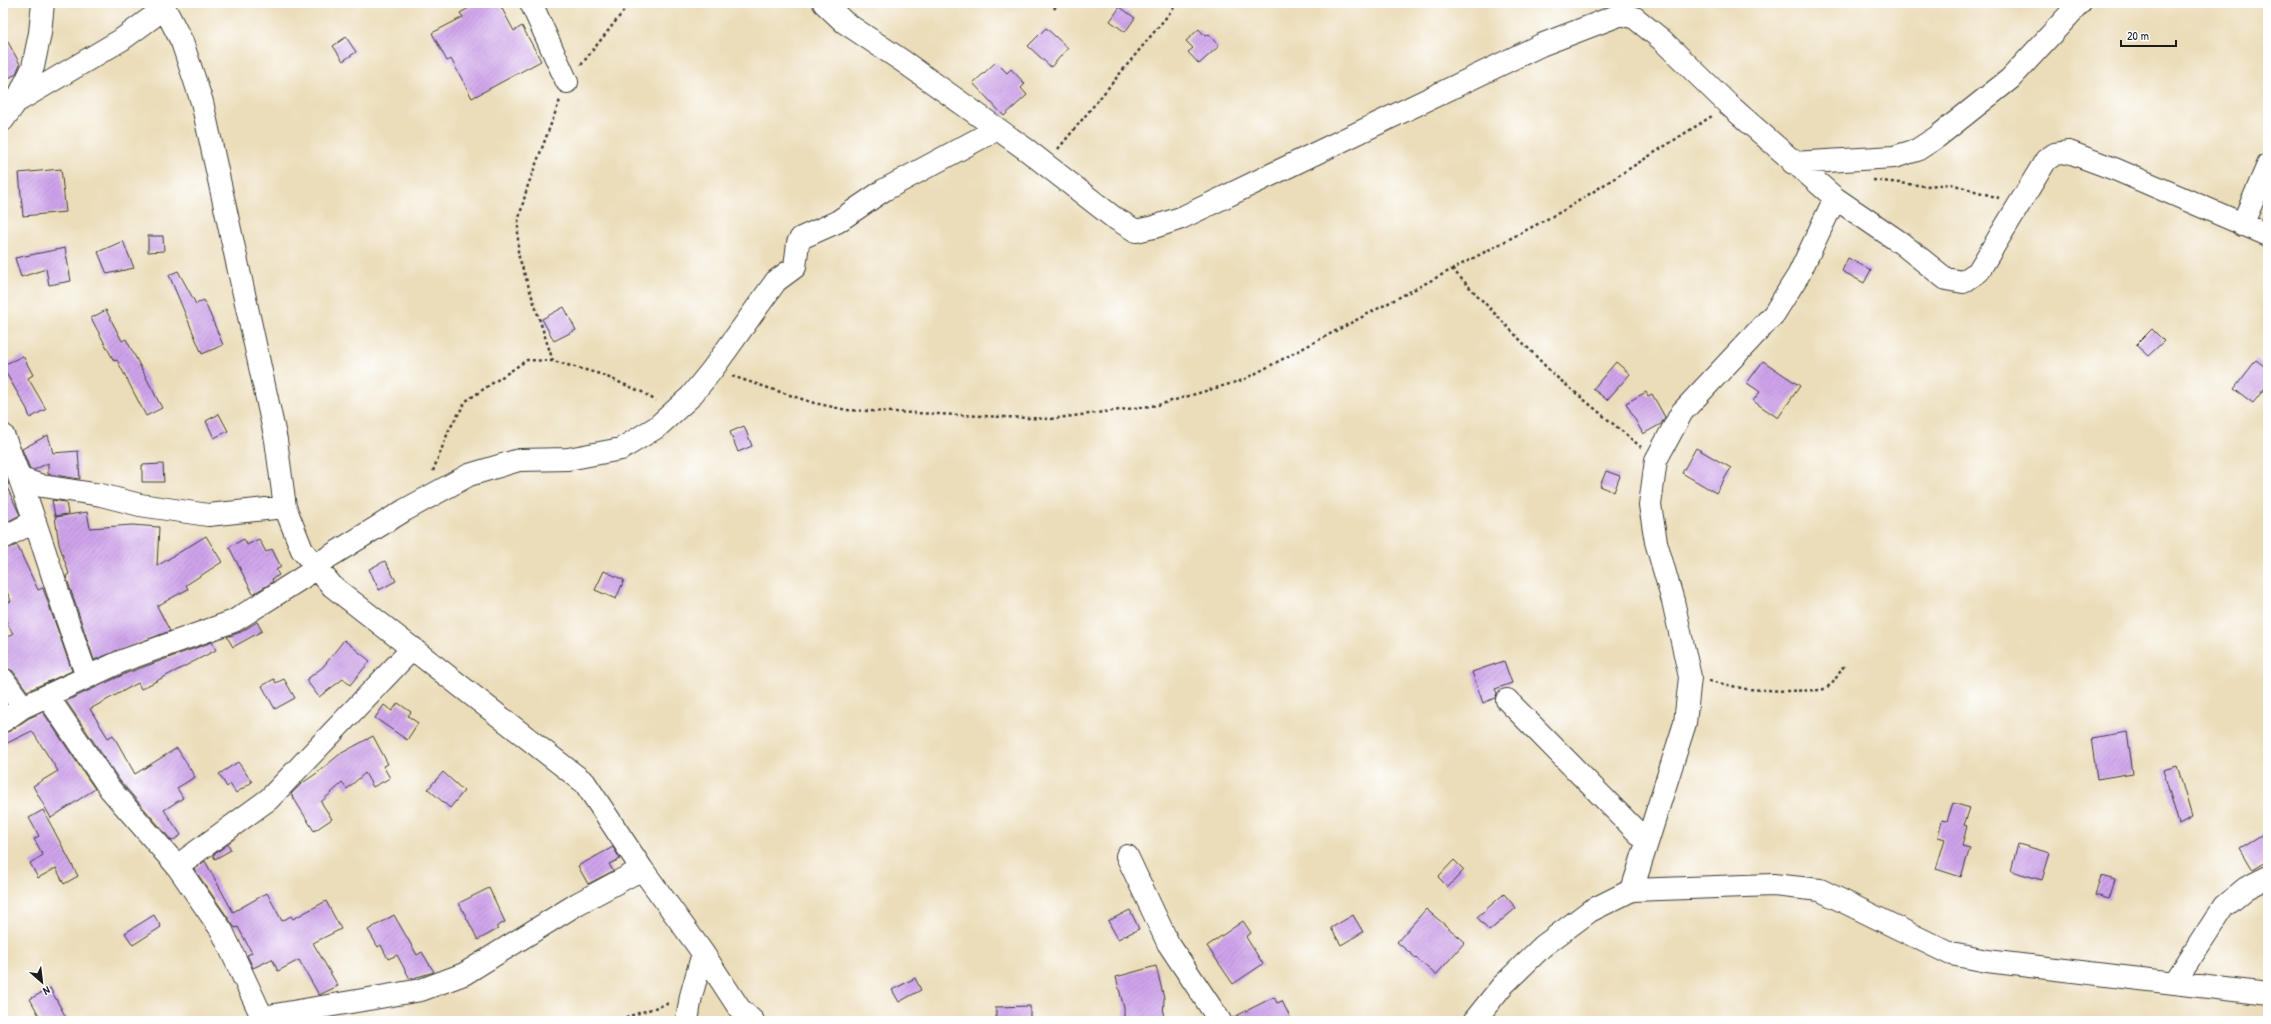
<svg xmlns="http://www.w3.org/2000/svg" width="2271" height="1024" font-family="'Patrick Hand',sans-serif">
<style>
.building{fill:url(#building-hatch)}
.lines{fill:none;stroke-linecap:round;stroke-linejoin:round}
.minor-casing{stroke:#3b3934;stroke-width:24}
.path{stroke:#3b3934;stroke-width:2.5;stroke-dasharray:3 3;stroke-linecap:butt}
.minor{stroke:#fff;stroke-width:22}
</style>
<defs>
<pattern id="building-hatch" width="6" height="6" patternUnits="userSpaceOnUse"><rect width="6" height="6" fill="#cea3ea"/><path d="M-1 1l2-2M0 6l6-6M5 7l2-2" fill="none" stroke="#b08cc8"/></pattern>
</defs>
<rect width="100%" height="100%" fill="#fff"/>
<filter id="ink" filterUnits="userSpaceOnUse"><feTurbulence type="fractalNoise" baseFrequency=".025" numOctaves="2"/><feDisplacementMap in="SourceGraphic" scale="8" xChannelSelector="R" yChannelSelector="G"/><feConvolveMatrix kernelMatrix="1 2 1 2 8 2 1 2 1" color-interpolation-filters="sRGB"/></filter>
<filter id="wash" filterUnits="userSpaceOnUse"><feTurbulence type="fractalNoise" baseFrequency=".012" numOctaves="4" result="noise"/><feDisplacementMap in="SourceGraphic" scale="16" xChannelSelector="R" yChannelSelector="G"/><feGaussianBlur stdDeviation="0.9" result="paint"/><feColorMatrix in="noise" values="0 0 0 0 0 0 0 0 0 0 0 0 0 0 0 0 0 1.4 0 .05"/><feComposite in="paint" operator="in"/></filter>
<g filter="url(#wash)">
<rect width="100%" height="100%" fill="#ebddb9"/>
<g id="blocks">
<path class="building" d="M478,3H499L514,31L522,26L541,61L472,98L451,59L447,61L432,33L463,17L460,13Z
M1120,7L1135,18L1125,32L1110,21Z
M1046,28L1068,48L1051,67L1028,46Z
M1199,29L1205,36L1208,34L1219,46L1199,64L1188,52L1193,48L1186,41Z
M3,33L20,64L16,74L3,81Z
M346,37L356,52L343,61L333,46Z
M996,62L1007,73L1011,69L1025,84L1021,88L1027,95L1004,116L973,83Z
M61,169L66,212L23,216L19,173Z
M148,236H163L164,251L148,252Z
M123,241L134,268L107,274L98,252Z
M65,248L71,281L49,285L46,269L21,277L15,258Z
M1848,258L1871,270L1864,283L1842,271Z
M178,271L196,304L204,300L223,345L202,354L169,275Z
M564,307L576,330L554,341L542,319Z
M106,310L122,341L126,339L162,408L146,416L117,360L114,361L91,318Z
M2152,329L2164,341L2148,356L2136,345Z
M23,356L33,375L28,378L46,409L30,418L27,409L3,368V365Z
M2256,360L2268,369V384L2253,403L2234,389Z
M1763,361L1800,386L1778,418L1753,401L1760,392L1747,383Z
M1616,362L1630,374L1607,400L1593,389Z
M1646,392L1648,396L1652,394L1665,417L1661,424L1643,434L1626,403Z
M219,414L228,431L214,438L206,421Z
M744,426L752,446L738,452L730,432Z
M48,435L53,453L78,451L80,479L48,474V463L34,470L30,469L22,449Z
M1696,448L1731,468L1716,493L1682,473Z
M163,464L164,482H142V465Z
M3,469L9,484L6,485L20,515L3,524Z
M1606,471L1620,476L1614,492L1600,486Z
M52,500L66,502L68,514L55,516Z
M87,512L90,528L132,525L159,527L157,566L206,536L222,562L186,585L188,589L157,606L170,631L94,660L66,576L69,574L59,544L55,517Z
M244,539L247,545L259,539L266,552L272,549L281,567L276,570L279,575L272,579L273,582L253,594L229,547Z
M17,545L38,590L43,588L72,671L27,691L13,671L3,667V639L13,634L3,615V605L11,601L3,583V550Z
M385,561L396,581L379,590L369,569Z
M604,571L624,580L616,599L595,590Z
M257,622L262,631L233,647L227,637L241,632Z
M344,640L370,661L350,685L343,679L319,697L306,680L323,667Z
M212,642L216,650L141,689L138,683L90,709L108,738L113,735L135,774L177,748L195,777L177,788L183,798L164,810L181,835L172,841L120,781L66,701L127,673Z
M1504,661L1512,683L1495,689L1497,693L1495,698L1483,703L1472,672Z
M274,679L276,683L284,679L295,698L275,709L262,686Z
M398,703L411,712L408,716L418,723L407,740L375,718L384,705L392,711Z
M43,712L95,789L51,818L33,786L58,771L32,731L3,745V733L10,731L29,718Z
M2127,732L2133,773L2097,779L2091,738Z
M373,736L388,764L383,766L390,778L373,787L365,773L347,789L342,783L321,802L332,819L314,831L291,794L301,784L317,773L340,754Z
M238,762L252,782L236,793L230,784L227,787L219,774Z
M2177,766L2192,817L2179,824L2163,770Z
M443,772L464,791L450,808L428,789Z
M1953,803L1970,808L1964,825L1967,826L1962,846L1970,848L1961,877L1936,869L1945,839L1938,837L1942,820L1947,821Z
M43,810L78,876L64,884L56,868L38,878L30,863L43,855L34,839L39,836L29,818Z
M2268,831V861L2253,870L2240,848Z
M228,844L231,850L215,859L213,855Z
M2018,844L2050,853L2042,880L2011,871Z
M613,847L620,859L609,864L613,871L588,884L578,866Z
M1454,860L1464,870L1448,887L1438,877Z
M205,861L233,912L267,893L282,921L291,916L293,919L326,901L341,929L313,943L338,986L319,995L299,960L278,971L272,959L253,968L247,955L252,953L238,927L235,928L194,869Z
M2101,876L2115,880L2109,899L2095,895Z
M489,888L505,922L496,927L498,929L478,940L459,903Z
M1504,894L1516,908L1489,931L1477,917Z
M1426,909L1465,942L1436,975L1397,942Z
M1130,910L1139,929L1118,939L1108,921Z
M154,915L161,927L133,945L125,933Z
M394,915L417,955L422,952L434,972L410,979L397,955L388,959L381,945L378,947L368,930Z
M1353,915L1363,932L1341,945L1331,928Z
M1243,921L1251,933L1246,937L1263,964L1233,984L1207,946Z
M1156,966L1164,998L1163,1021H1124V1008L1116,977Z
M915,978L921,990L899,1002L892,990Z
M50,988L68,1021H42L30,999Z
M1274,997L1277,1003L1282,1001L1292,1021H1232V1018Z
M1030,1006V1021H996V1007Z"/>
</g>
</g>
<g filter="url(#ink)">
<use href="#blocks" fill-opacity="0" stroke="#3b3934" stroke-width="1"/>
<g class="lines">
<g class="minor-casing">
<path id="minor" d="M162,3L182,42L202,102L276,440L285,507L302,550L332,586L585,783L642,869L703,953L739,1008L753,1021
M531,3L567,82
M824,3L844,22L904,62L1027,150L1113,217L1136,231L1154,227L1181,218L1541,45L1622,14L1635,18L1662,40L1729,105L1835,198L1901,243L1946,279L1963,282L1978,272L2046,160L2055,154L2069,152L2117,170L2268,235
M16,102L33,67L40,33L43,3
M3,120L16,102L121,40L165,8
M1793,163L1894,157L1917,150L1937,137L2010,79L2080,3
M2242,225L2268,165
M3,435C36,514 57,597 87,676
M21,479L42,486L101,495L140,505L208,515L285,507
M3,538L35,521
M314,566L405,510L469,475L519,460L568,459L621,449L657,427L690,397L712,370L776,281L795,267L798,243L801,238L837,222L884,190L997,129
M3,679L23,707
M48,697L110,789L177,866L222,931L264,1021
M1507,700L1647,842
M3,721L23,707L122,661L234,621L316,569
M1127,856L1168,943L1220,1021
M177,866L269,799L413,648
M1632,890L1685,723L1690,677L1673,601L1656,542L1650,505L1656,460L1682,412L1774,314L1799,274L1835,198
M2175,982L2224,906L2246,888L2268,877
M263,1017L421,990L464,974L577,904L642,869
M687,1021L691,996L703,953
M1474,1021L1502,986L1543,946L1590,911L1632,890L1773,885L1820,890L1951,954L1987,961L2268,994"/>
</g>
<path class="path" d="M1054,9L1058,3
M581,65L630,3
M1058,149L1173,9L1176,3
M1873,180L1926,186L1951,184L1999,198
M1452,269L1553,374L1641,447
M553,361L518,254V222L527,188L560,100
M732,376L814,403L847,410L1050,419L1158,405L1243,380L1566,209L1712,116
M433,471L449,430L466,401L527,360L553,361L600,374L642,392L656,401
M1709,681L1746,689L1786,691L1822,690L1832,684L1844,666
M614,1021L670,1003"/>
<use href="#minor" class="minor"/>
</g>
</g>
<rect width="2271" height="1024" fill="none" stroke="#fff" stroke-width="16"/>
<g transform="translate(42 982) rotate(152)" stroke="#ffffff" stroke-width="3" paint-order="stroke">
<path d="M0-3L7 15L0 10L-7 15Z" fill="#1c1c1c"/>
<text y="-6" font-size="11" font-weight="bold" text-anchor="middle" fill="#1c1c1c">N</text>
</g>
<path d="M2121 40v6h55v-6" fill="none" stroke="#1c1c1c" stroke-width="2"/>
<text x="2127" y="40" font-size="12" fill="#1c1c1c" stroke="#ffffff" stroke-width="3" paint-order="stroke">20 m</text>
</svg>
